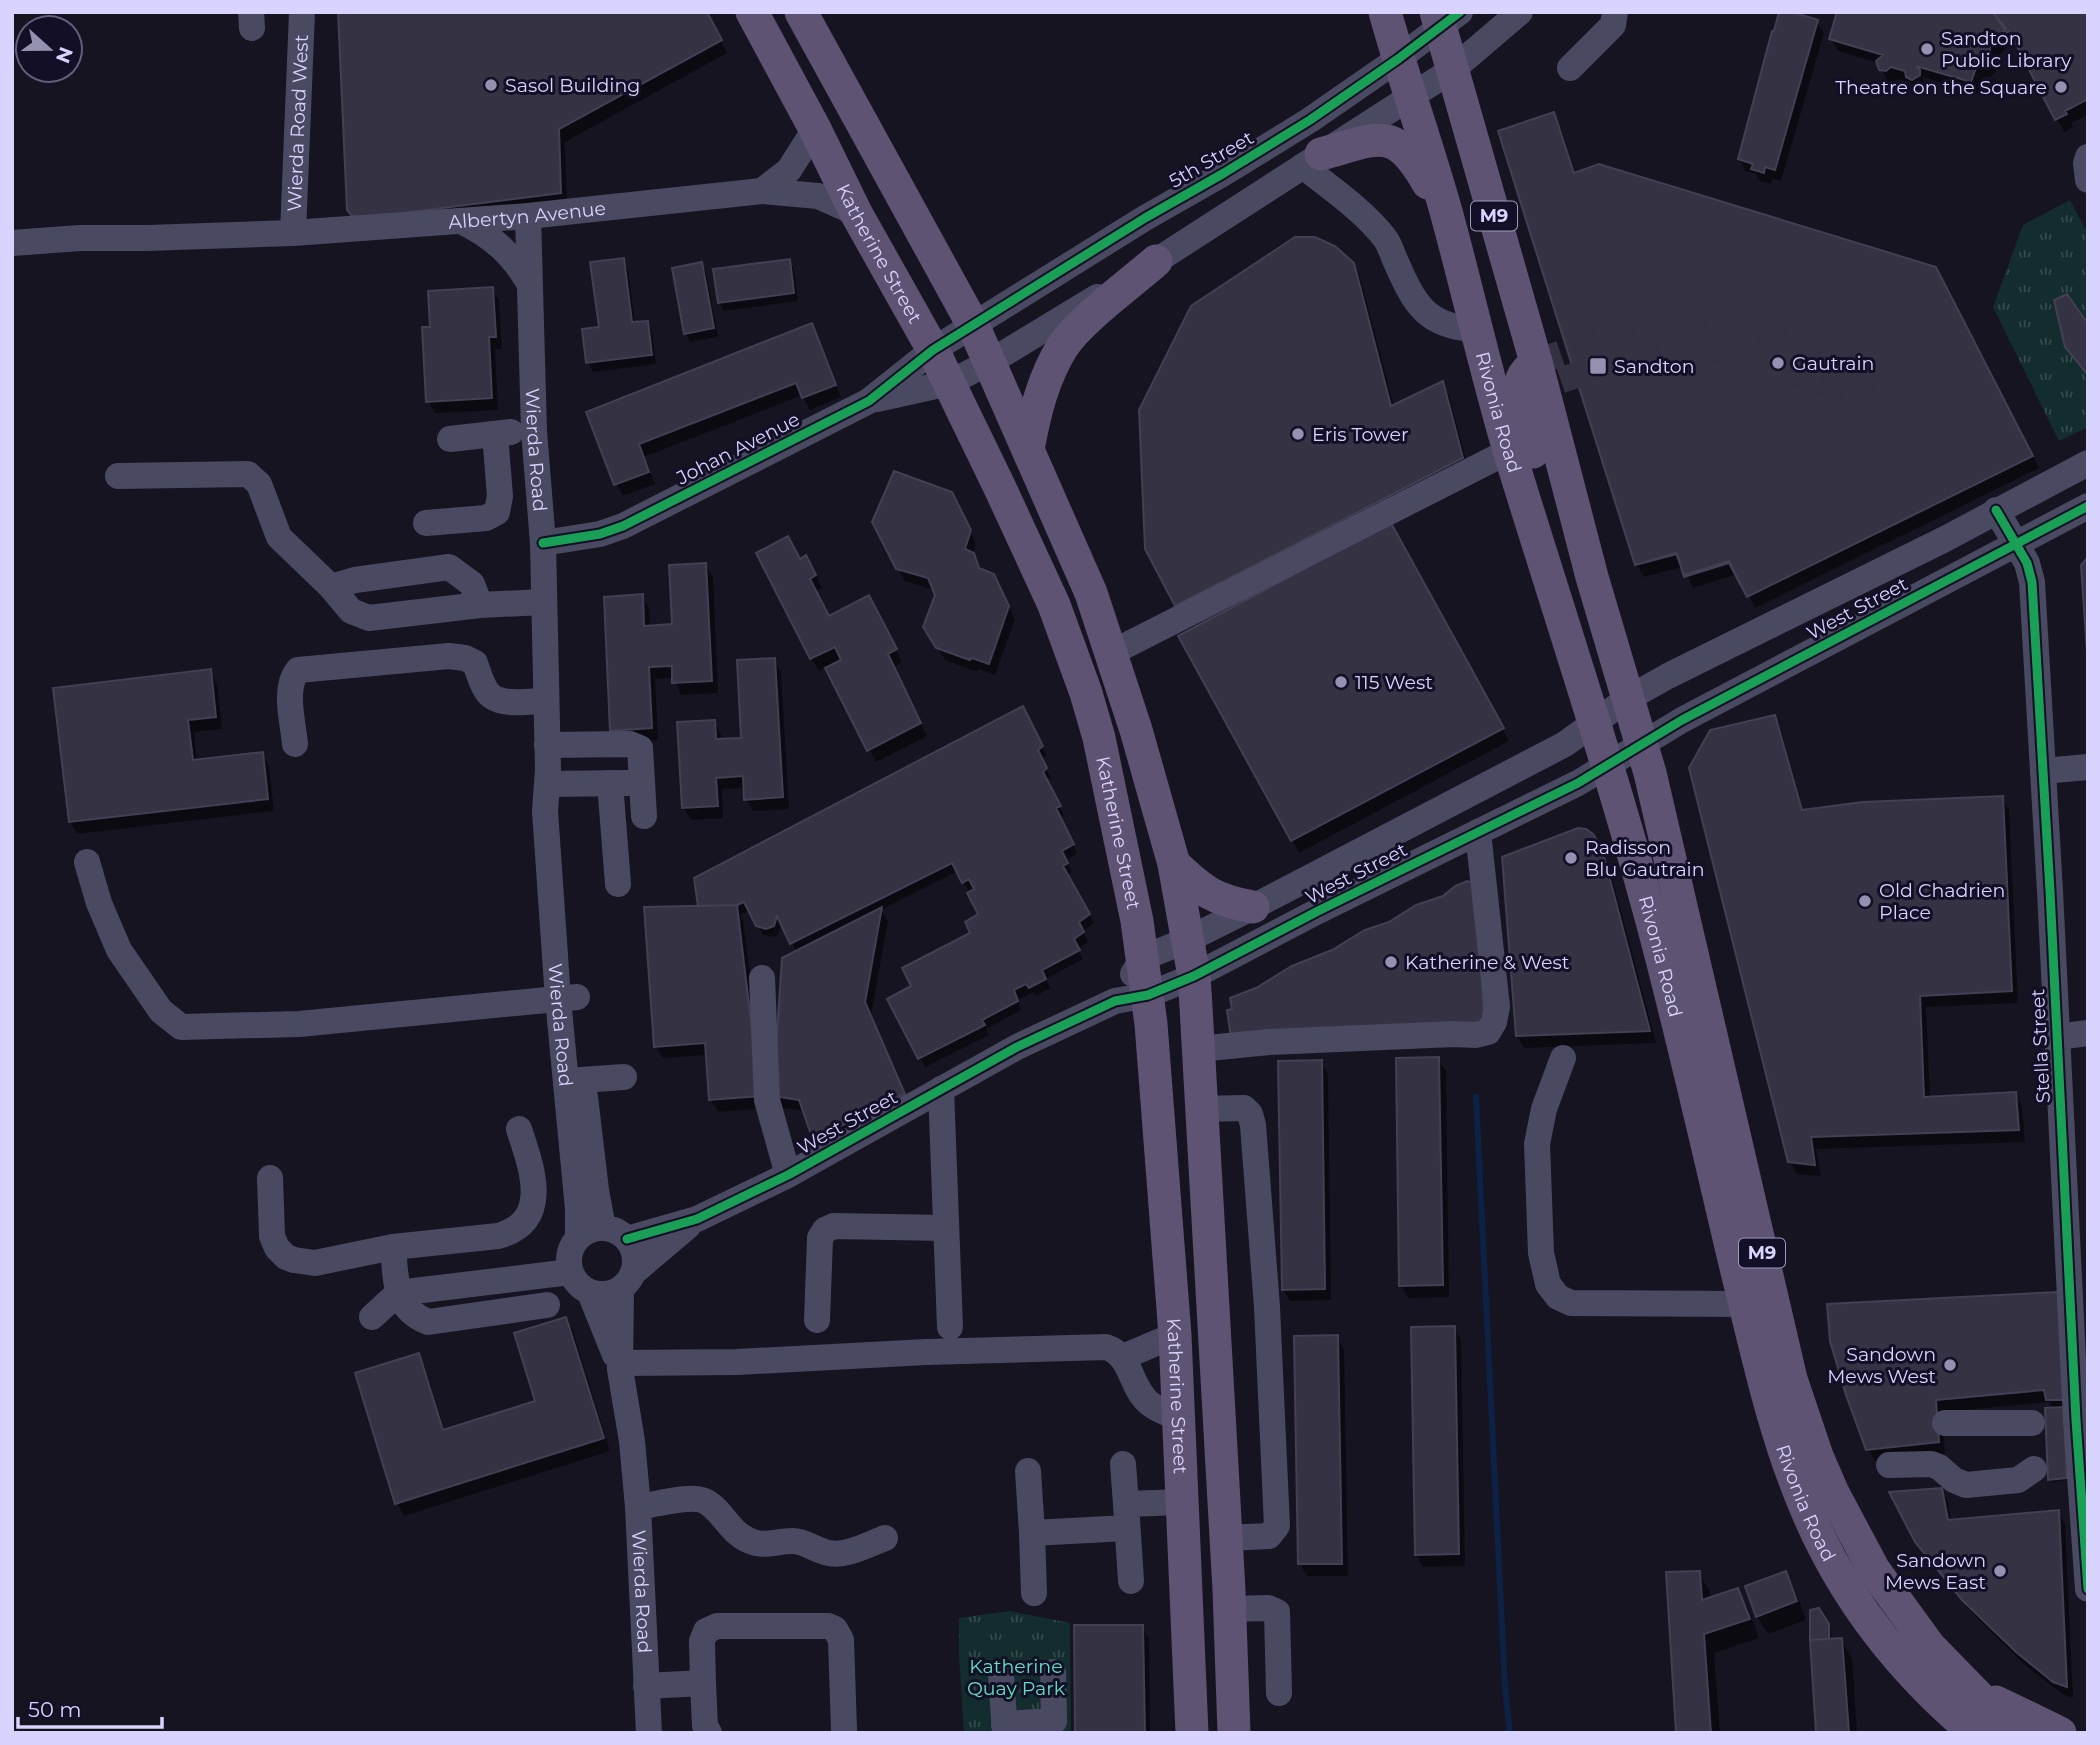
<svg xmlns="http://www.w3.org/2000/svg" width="2100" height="1745" font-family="Montserrat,sans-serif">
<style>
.park{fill:url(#park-tufts)}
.shadow{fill:#0007}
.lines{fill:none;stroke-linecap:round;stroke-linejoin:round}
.stream{stroke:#0d2144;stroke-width:6}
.building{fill:#343243;stroke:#433f54;stroke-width:2}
.minor-tunnel{stroke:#333142;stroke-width:26;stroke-dasharray:26 13;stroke-linecap:butt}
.minor{stroke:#4a4962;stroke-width:26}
.major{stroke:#5e5373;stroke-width:33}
.cycleway-casing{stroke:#130f26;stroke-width:13}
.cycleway{stroke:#1a9f57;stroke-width:9}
.poi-dot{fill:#9591b1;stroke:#130f26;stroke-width:2.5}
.labels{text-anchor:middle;stroke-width:6;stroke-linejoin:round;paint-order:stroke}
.shield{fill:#130f26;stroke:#9e99be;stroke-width:2}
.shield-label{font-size:18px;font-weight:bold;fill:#d9d4ff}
.poi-label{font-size:19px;fill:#d9d4ff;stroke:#130f26;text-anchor:start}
.street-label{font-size:19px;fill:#d9d4ff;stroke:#130f26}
.park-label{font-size:19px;fill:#5fe0c0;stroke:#130f26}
</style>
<defs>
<pattern id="park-tufts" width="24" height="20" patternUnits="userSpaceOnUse" patternTransform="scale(1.75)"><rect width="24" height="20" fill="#132c2d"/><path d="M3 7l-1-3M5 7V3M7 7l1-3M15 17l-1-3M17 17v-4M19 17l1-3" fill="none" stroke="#354a4c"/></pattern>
</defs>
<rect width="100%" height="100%" fill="#161421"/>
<path class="park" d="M2070,200L2088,234V427L2059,441L1993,307L2023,225Z
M1010,1611L1070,1623L1071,1733H964L959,1656V1618Z"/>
<path class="shadow" d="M705,12L727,53L565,142L567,205L370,230Z
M2088,12V115L2071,123L2073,127L2064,132L2014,40L1996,59V72L1990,77H1983L1978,94L1922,77L1926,86L1921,91L1915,89L1910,82L1898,79L1893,83L1888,82L1879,63L1838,51L1831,39Z
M1816,21L1824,33L1781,181L1772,179L1771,184L1760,181L1756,174L1746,171L1739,159Z
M1553,114L1560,126L1576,174L1943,282L2039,468L1755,608L1737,574L1693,588L1683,567L1644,577L1637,565L1500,132Z
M623,260L628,269L635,324L647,322L652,331L656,364L593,372L588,363L584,331L601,329Z
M789,261L794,270L798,301L724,311L719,302Z
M701,264L706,272L718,337L690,342L685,333Z
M1353,264L1360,277L1394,407L1442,383L1449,395L1469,471L1183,617Z
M492,289L499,301L502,349H495L498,410L435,413L428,401L431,329Z
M811,326L841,397L810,410L802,395L644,457L655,484L623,496L616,484L589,413Z
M958,507L976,544L973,555L981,571L1000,589L1015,619L995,675L978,669L977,672L945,660L925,627L937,595L934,590L905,581L898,569Z
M1390,525L1509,741L1299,853L1180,637Z
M758,553L800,561L813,570L822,588L815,591L829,618L875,609L902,662L894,667L927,736L876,762L826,667L819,671L812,659Z
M705,565L713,577L718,693L681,695L674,678L655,679L658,740L619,742L611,730L642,596L649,608L650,627L674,626Z
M774,660L781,672L789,809L753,811L746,799L745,788L722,789L723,818L691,820L684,808L679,723L714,722L721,734V740L743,739Z
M210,671L217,684L222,729L194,732L197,761L262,754L269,766L274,811L77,834L70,822L55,690Z
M1028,717L1046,755L1041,760L1051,778L1046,781L1064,815L1060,818L1077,853L1066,861L1072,872L1067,875L1094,923L1083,931L1088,942L1078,949L1083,959L1046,979L1050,988L1036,996L1033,992L1018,1000L1021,1010L986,1029L989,1035L925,1067L920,1058L914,987L973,934L981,915L958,871L881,910L888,921L871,1015L911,1107L821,1151L814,1139L805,1111L782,1108L775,1096L797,952L782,922L778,935L772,937L763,935L750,910L740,915L743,919L766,1108L718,1112L711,1100L708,1055L663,1058L656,1046L701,908Z
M1774,717L1781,730L1804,812L2002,798L2009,810L2018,1003L1926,1007L1930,1098L2015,1094L2022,1106L2025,1142L1816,1149L1821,1176L1797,1174L1790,1162Z
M1592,836L1608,863L1656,1043L1524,1048L1517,1036Z
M1438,1059L1446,1071L1449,1297L1408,1298L1401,1286Z
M1321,1062L1328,1074L1331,1300L1290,1301L1283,1289Z
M2057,1294L2068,1480L2051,1482L2049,1480L2053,1409L2049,1402L1942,1412L1945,1454L1875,1461L1868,1449Z
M566,1319L573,1331L610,1451L404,1516L397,1503L357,1374L418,1355L425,1367L445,1431L537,1402Z
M1454,1327L1461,1340L1465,1566L1423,1567L1416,1555Z
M1337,1337L1344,1349L1348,1576H1307L1300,1564Z
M1941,1489L1948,1502L1951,1521L2058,1512L2065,1524L2073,1698L2062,1694L2025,1665L1971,1612L1924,1555L1916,1541Z
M1699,1573L1710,1592V1599L1737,1590L1748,1608L1759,1638L1714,1653L1720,1733H1678Z
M1785,1573L1796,1592L1806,1620L1768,1634L1757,1616Z
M1818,1610L1831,1631V1640H1841L1852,1658L1857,1733H1818Z
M1142,1627L1149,1639L1150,1733H1077Z"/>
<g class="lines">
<path class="stream" d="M1476,1097L1505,1687L1510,1733"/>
</g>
<path class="building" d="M338,12H707L722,40L559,129L561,193L363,218L353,217L347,210Z
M1779,12H1792L1818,20L1775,170L1765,167L1764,173L1751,169L1753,164L1738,159L1772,31H1774Z
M1837,12H1993L2006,29L1990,46V59L1983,65H1977L1971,82L1916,66L1920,70V75L1912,80L1906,77L1905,71L1891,67L1886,71L1879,70L1876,61L1883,55L1829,39Z
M1993,12H2088V99L2065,111L2067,114L2055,120L2009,31L2007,33Z
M1554,112L1574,173L1599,164L1936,267L2033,456L1747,597L1729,563L1684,577L1677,554L1635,565L1498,131Z
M1554,112L1574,173L1599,164L1936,267L2033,456L1747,597L1729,561L1684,575L1676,553L1635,565L1498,131Z
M1295,237H1315L1335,246L1354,263L1391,406L1443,381L1463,458L1175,606L1145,549L1139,410L1191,306Z
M624,258L632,322L648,321L652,355L586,363L582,329L599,327L590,262Z
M790,259L794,293L718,303L713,269Z
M702,262L714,328L684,334L672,268Z
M493,287L496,337H489L492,398L426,402L422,327H430L428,291Z
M2067,294L2088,324V375L2065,347L2054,300Z
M812,323L836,385L802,398L796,383L639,444L649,472L614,485L586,412Z
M894,471L952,492L971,530L965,549L974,553L979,568L994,574L1009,606L989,664L972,658L970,660L936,648L923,627L935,595L928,578L896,569L872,522Z
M1391,523L1504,728L1291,841L1178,636Z
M788,536L800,559L806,555L816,575L810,579L829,616L869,595L897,649L888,654L921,723L867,751L825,668L841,660L835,647L810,659L756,553Z
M2088,557V667L2081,565Z
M706,563L712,681L672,683V666L649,667L652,728L610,731L604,597L643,594L644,626L672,624L669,565Z
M775,658L783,797L744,800L743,776L716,778L718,806L682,808L677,722L715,720L716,739L741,738L737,660Z
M211,669L216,717L188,720L193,760L263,752L268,799L69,822L53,688Z
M1023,706L1043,746L1038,750L1047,768L1043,772L1061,806L1056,808L1074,844L1062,851L1068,863L1063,866L1090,914L1079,922L1084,932L1074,939L1080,950L1042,970L1046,979L1029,988L1026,984L1014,990L1018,1001L982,1020L985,1025L918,1059L887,999L911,986L902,968L970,933L965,922L978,914L967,893L974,889L969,879L962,883L952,863L790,944L777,916L774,926L766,929L756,926L744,902L737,905L698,906L694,878Z
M1775,715L1802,810L1863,802L2003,796L2012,991L1920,996L1924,1097L2016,1092L2019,1130L1811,1137L1815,1165L1788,1162L1689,768L1710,730Z
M1578,828L1586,829L1593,834L1602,849L1650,1031L1516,1036L1502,857Z
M1467,881L1473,883L1480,929L1484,1020L1474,1029L1232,1045L1227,1010L1232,1009L1230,998L1256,988L1292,966L1332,950L1365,930L1389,922L1416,905L1443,896L1455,886Z
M737,905L760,1096L709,1100L705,1043L654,1047L644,907Z
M882,907L865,1002L905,1094L813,1140L799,1100L773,1096L782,958Z
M1439,1057L1443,1285L1399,1286L1396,1058Z
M1322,1060L1325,1289L1282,1290L1278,1061Z
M2058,1292L2064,1400H2046L2044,1390L1936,1400L1939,1442L1866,1450L1846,1395L1830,1341L1827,1304Z
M566,1317L604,1438L395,1504L355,1373L419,1353L443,1430L535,1401L514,1333Z
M1455,1326L1459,1554L1415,1555L1411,1327Z
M1338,1335L1342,1564H1298L1294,1336Z
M2064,1407L2067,1478L2048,1480L2045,1408Z
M1942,1488L1948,1520L2059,1510L2067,1687L2053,1682L2016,1652L1962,1600L1915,1542L1889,1492Z
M1700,1571L1702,1600L1738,1588L1750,1619L1704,1634L1711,1733H1676L1666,1572Z
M1786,1571L1797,1601L1756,1617L1745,1586Z
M1819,1608L1829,1624V1639L1810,1640V1610Z
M1074,1625H1143L1145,1733H1075Z
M1842,1638L1849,1733H1816L1810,1640Z"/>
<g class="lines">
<path class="minor-tunnel" d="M1536,362L1684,312L1867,366L1859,393L1682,338L1542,387"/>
<g class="minor">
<path d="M251,12L252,28"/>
<path d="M1570,68L1613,25L1615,12"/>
<path d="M2088,157L2086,163L2088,180"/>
<path d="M1303,166C1330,188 1362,209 1384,237C1390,244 1392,254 1396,262C1414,303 1426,327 1475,329"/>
<path d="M762,191L789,170L815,129"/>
<path id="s1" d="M528,216L534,431L543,543L548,769L545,811L558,999L578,1209V1238"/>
<path d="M461,221C492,236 512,254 529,283"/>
<path id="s2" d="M293,233L302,12"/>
<path id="s3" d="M12,243L80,238H148L293,233L528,216L762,191L818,196L856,213"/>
<path d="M1139,272L1452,70L1520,12"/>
<path d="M877,399L949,383L990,362L1097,297"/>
<path d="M450,439L511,432"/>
<path d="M118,476L248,474L259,484L279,537L331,587"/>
<path d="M1996,510L2027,563L2032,582L2050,891L2076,1420L2088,1589"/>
<path d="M426,523L486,518L497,512L500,496L495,434"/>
<path d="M543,543L600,534L623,526L869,401L933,350L1145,218L1224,173L1310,120L1398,59L1460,12"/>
<path d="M480,605L472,584L449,567L355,580L331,587L351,611L369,618L480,605L544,602"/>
<path d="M1111,653L1509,451"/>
<path d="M295,744C293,722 283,688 298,670L449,656L465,658L475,663C478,672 481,682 486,690C496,708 529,701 546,701"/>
<path d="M547,745L630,744L640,748L644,816"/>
<path d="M2043,771L2088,767"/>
<path d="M610,783L618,884"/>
<path d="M547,784L627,783"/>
<path d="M87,862L99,903L119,950L161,1011L181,1027L299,1024L577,997"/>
<path d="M1133,974L1143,958L1187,940L1253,907L1565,744L1627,699L1668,676L1943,540L2088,463"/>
<path d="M762,978L767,1100L788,1175"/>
<path d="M2057,1037L2088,1033"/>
<path d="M1198,1049L1269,1042L1454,1034L1476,1035L1488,1032L1494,1022L1497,1007L1478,832"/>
<path d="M1563,1058L1544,1109L1537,1144L1541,1253L1548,1284L1558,1297L1571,1303L1745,1304"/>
<path d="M566,1081L624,1077"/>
<path d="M941,1089L950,1327"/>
<path d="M585,1097L596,1190L603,1228"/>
<path d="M1201,1109L1244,1108L1250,1114L1253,1125L1267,1307L1277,1526L1269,1536L1226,1538"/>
<path d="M270,1178L272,1236L277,1248L286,1257L294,1260L315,1263L393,1247L498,1236C553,1221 531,1166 519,1129"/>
<circle cx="602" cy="1261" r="33"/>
<path d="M627,1239L697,1219L788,1175L1017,1047L1115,1001L1148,995L1194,976L1318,911L1578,783L1682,720L2088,506"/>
<path d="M393,1247C396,1278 393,1308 428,1322L547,1305"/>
<path d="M634,1272L688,1226"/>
<path id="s4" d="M621,1289L620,1369L632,1441L638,1507L649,1733"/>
<path d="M590,1293L615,1355"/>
<path d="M372,1317L397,1294L406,1292L570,1272"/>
<path d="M817,1320L820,1238L825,1230L834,1226L946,1228"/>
<path d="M1123,1357L1175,1335"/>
<path d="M620,1363L737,1362L926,1352L1106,1347C1133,1356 1129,1386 1149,1403C1157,1410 1170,1414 1179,1419"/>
<path d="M1945,1423H2032"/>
<path d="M1123,1464L1126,1504"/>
<path d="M1889,1465L1931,1464L1939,1467L1954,1480L1966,1485L2018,1480L2034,1469"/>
<path d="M1028,1471L1032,1533"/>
<path d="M638,1507C654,1505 687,1495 702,1500C718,1505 727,1527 741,1536C762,1550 772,1541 793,1541C805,1541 817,1551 829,1553C846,1557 869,1544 885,1538"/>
<path d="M1131,1581L1126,1504L1183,1502"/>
<path d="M1034,1593L1032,1533L1127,1528"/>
<path d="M1229,1609L1268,1608L1277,1612L1279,1693"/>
<path d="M1001,1674L1005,1733"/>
<path d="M703,1683L702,1641L706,1631L717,1626H828L835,1629L841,1640L844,1730"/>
<path d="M646,1686L703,1683L705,1726L709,1733"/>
<path d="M1004,1724L1054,1721L1053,1672"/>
</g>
<g class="major">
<path id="s5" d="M752,12L815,129L856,213L933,350L1000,488L1054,605L1086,693L1099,738L1137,921L1151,1024L1175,1335L1192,1733"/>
<path d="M801,12L973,325L1091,593L1136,730L1174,864L1194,976L1196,1007L1229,1590L1234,1733"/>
<path id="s6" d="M1385,12C1404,80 1428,147 1447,215C1469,296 1487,377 1511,457C1559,613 1611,768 1653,925C1684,1041 1710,1159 1738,1276C1757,1353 1774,1433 1805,1506C1842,1596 1901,1671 1975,1733"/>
<path d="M1436,12L1536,362L1592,577L1650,773L1791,1379L1817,1456L1833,1493L1874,1570L1929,1646L2014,1733"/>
<path d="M1321,154C1378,139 1394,123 1428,183"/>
<path d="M1028,449C1035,412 1043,378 1063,346C1081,319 1130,284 1156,261"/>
<path d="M1533,452C1527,430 1511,397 1524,375C1527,370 1532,366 1536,362"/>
<path d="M1174,864C1202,891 1214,900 1253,907"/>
<path d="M1996,1702L2060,1733"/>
</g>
<g class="cycleway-casing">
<path id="cycleway" d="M1996,510L2027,563L2032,582L2050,891L2076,1420L2088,1589
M543,543L600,534L623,526L869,401L933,350L1145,218L1224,173L1310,120L1398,59L1460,12
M627,1239L697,1219L788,1175L1017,1047L1115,1001L1148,995L1194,976L1318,911L1578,783L1682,720L2088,506"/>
</g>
<use href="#cycleway" class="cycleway"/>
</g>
<g class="poi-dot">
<circle cx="1927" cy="49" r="7"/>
<circle cx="491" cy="85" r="7"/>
<circle cx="2061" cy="87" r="7"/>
<circle cx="1778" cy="363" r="7"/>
<rect x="1589" y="357" width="18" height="18" rx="3.5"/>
<circle cx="1298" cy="434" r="7"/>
<circle cx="1341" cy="682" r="7"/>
<circle cx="1571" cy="858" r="7"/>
<circle cx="1865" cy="901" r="7"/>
<circle cx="1391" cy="962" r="7"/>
<circle cx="1950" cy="1365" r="7"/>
<circle cx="2000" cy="1571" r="7"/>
</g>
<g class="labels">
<g class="shield">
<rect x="1471" y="201.5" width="46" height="29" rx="5"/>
<rect x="1739" y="1238.5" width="46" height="29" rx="5"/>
</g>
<g class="shield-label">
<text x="1494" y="222">M9</text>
<text x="1762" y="1259">M9</text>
</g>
<g class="poi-label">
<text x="1941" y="45">Sandton<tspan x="1941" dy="22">Public Library</tspan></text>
<text x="505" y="92">Sasol Building</text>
<text x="2047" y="94" text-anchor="end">Theatre on the Square</text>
<text x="1792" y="370">Gautrain</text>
<text x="1614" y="373">Sandton</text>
<text x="1312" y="441">Eris Tower</text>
<text x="1355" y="689">115 West</text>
<text x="1585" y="854">Radisson<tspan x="1585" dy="22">Blu Gautrain</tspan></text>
<text x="1879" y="897">Old Chadrien<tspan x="1879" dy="22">Place</tspan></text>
<text x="1405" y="969">Katherine &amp; West</text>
<text x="1936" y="1361" text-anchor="end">Sandown<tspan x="1936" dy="22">Mews West</tspan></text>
<text x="1986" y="1567" text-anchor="end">Sandown<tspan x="1986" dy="22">Mews East</tspan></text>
</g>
<g class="street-label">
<text dy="7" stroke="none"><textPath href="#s2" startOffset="110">Wierda Road West</textPath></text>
<text transform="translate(1211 159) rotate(-30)" y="7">5th Street</text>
<text dy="7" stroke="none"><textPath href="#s3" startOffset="516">Albertyn Avenue</textPath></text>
<text dy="7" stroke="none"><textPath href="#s5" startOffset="273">Katherine Street</textPath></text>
<text dy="7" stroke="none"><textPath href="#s6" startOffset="416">Rivonia Road</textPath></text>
<text transform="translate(738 448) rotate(-27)" y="7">Johan Avenue</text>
<text dy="7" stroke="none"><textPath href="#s1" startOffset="234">Wierda Road</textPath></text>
<text transform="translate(1857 608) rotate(-28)" y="7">West Street</text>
<text dy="7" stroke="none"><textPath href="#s5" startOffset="903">Katherine Street</textPath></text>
<text transform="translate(1356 873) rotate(-27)" y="7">West Street</text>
<text dy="7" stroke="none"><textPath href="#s6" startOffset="984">Rivonia Road</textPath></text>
<text dy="7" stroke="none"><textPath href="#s1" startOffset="810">Wierda Road</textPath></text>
<text transform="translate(2040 1046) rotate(-93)" y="7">Stella Street</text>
<text transform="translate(847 1122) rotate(-29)" y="7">West Street</text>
<text dy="7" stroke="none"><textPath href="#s5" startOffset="1470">Katherine Street</textPath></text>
<text dy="7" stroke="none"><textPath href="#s6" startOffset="1550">Rivonia Road</textPath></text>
<text dy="7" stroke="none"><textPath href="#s4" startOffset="304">Wierda Road</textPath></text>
</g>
<g class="park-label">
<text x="1016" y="1673">Katherine<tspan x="1016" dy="22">Quay Park</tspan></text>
</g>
</g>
<rect width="2100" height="1745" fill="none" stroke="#d9d4ff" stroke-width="28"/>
<g transform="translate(49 49) rotate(111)"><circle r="33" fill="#130f26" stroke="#625e7d" stroke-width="2"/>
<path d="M0-5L12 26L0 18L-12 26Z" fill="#9591b1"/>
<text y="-10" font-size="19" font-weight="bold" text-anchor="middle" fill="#d9d4ff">N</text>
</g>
<path d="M18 1717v10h144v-10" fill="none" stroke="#d9d4ff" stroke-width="3.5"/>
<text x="28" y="1717" font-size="21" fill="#d9d4ff" stroke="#130f26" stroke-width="5" paint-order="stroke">50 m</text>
</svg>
